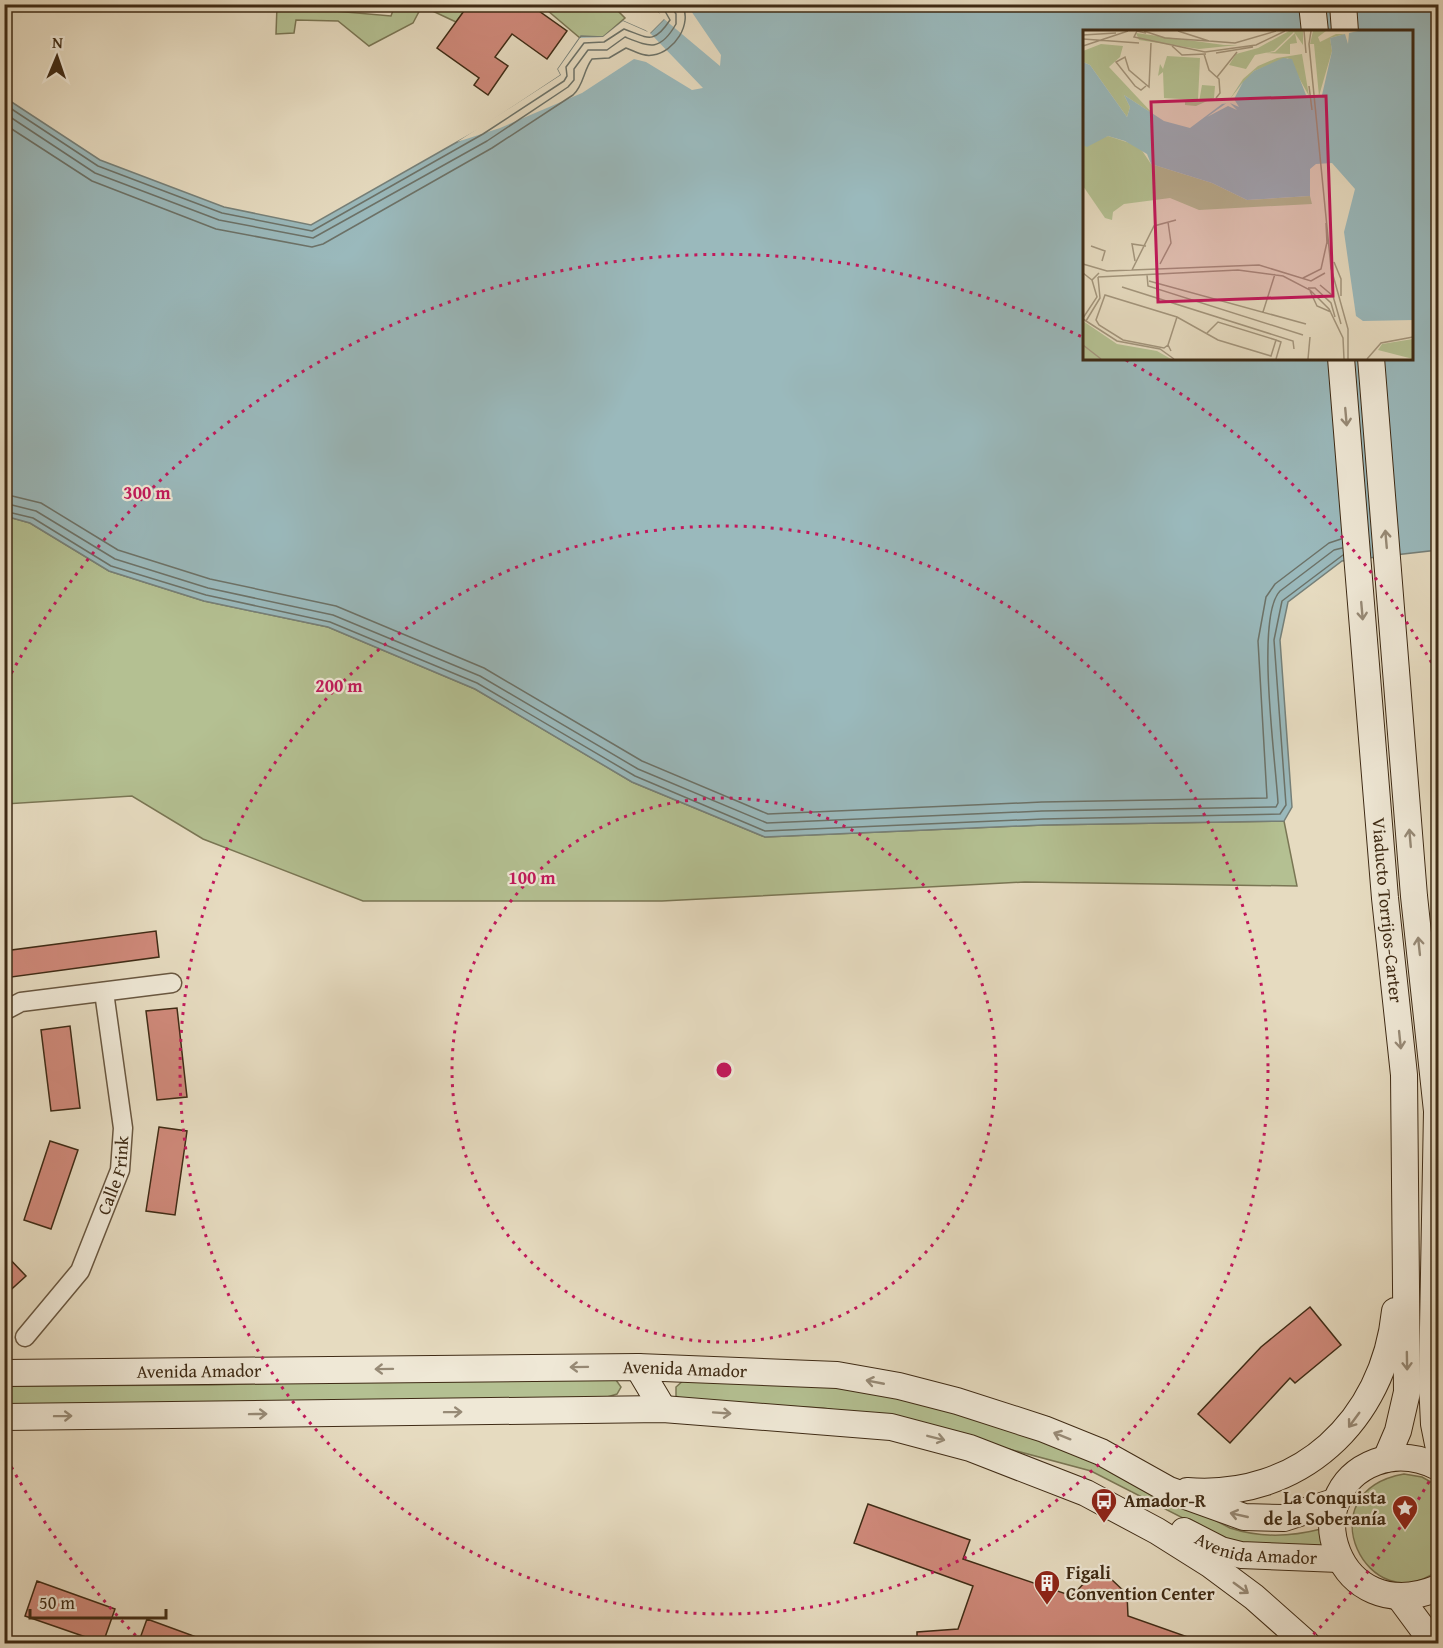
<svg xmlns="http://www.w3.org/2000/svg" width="1443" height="1648" font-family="'Gentium Book Plus',serif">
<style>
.green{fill:#b4c092;stroke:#7a7654;stroke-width:1.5}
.water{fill:#9ab9bc;stroke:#768079;stroke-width:1.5;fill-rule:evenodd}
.pier{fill:#e6dbc0}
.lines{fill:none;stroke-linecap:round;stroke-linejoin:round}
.shore{stroke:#6c7268;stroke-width:1.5}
.building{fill:#cf897a;stroke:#3f2b15;stroke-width:1.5}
.minor-casing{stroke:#695740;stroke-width:21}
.secondary-casing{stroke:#3f2b15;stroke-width:28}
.minor{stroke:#efe8d6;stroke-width:18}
.secondary{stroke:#efe8d6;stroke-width:26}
.oneway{stroke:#978a76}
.ring{fill:none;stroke:#c2185b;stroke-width:3;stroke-dasharray:3 6}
.labels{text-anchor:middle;stroke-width:4.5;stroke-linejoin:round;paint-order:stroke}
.street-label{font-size:18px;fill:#3f2b15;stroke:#efe8d6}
.poi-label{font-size:18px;font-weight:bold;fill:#3f2b15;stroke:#efe8d6;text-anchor:start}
.inset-road{fill:none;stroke:#a3957c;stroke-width:1.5}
.view{fill:#c2185b;fill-opacity:0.15;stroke:#c2185b;stroke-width:3}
.inset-edge{fill:none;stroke:#3f2b15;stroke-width:3}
.centre{fill:#c2185b;stroke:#efe8d6;stroke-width:3}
.ring-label{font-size:18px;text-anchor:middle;font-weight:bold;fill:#c2185b;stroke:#efe8d6;stroke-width:4.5;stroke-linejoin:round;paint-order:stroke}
</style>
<rect width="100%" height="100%" fill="#e6dbc0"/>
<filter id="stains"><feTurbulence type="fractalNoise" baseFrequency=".00333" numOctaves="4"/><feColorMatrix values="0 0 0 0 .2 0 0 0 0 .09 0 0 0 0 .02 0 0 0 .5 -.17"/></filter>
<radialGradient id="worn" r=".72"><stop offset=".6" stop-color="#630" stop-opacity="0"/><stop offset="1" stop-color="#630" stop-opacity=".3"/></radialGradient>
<path class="green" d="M395,5H469L456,22L422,6L413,23L369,46L338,21L296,20L294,33L276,34L277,6L391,16Z
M541,5H612L625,18L603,37L580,38Z
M5,516L30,523L109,571L204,601L328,627L475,689L632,782L765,837L1043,825L1284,821L1297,886L1025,882L662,901H363L203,839L132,796L5,804Z
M601,1375L616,1380L621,1387L617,1394L604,1398L5,1408L4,1386L211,1385Z
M685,1379L829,1382L972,1412L1091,1456L1230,1528C1260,1538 1290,1537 1321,1529L1324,1550L1243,1545L1222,1538L1091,1471L912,1423L823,1408L685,1401L676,1396V1387Z
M1404,1474L1422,1477L1438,1486V1570C1369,1624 1303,1492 1404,1474Z"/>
<path class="water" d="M653,5H1438V550L1342,561L1288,602L1280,640L1292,807L1284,821L1043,825L765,837L632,782L475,689L328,627L204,601L109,571L30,523L5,516L4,97L100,160L224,207L311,225L480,129L561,75L558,69L581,36L603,37L623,21L650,33L664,19ZM1084,32H1412V358H1084Z"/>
<path class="pier" d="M650,5L660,14L653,5H687L721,55L720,66L664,19L650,33L703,88L692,90L646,62L634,59L582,93L500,128L457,142L561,75L558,69L580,38L603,37L623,21L648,32L643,27L649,30L660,19Z"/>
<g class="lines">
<path class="shore" d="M4,104L98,166L222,213L312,231L483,134L564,81L567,76L566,67L584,43L604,42L624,29C647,37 653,46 670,20L661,4
M4,113L95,173L219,220L313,238L487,141L568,87L574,80V69L588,50H607L625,37C650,47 660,52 676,24V14L670,4
M4,124L92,181L216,229L312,247L323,244L492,148L573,95C584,85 583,71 592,59L609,58L626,48C635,51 643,57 653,55C674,52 693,24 682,4
M4,494L41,503L118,550L210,579L336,606L484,668L642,761L768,814L1042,802L1267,798L1258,641L1266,597L1275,584L1329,543L1341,539
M4,503L36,511L115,559L208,588L333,615L480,676L638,769L767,823L1042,811L1276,807L1278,803C1276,763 1255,617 1280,591L1334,550L1342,548
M4,511L33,518L111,566L206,595L330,622L477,683L635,776L765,831L1043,819L1280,814L1286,805L1274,640L1282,601L1343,555"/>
</g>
<path class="building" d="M469,4H529L567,31L547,59L512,34L495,57L508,66L488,95L474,85L479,78L437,48Z
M156,931L159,957L4,978V951Z
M177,1008L187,1097L157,1100L146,1011Z
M70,1026L80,1108L51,1111L41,1030Z
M159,1127L187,1131L175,1215L146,1211Z
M50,1141L78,1150L51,1229L24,1220Z
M4,1253L26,1276L4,1296Z
M1310,1307L1341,1345L1295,1383L1290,1378L1230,1443L1198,1414L1261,1347Z
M868,1504L970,1540L963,1559L1072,1596L1087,1580L1110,1578L1127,1594L1128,1616L1199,1641V1644H917V1632L958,1629L973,1586L854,1543Z
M37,1581L115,1609L103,1643L25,1616Z
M147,1619L210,1642V1644H138Z"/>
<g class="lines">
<g class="minor-casing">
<g id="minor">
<path d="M4,1011L21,1002L172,983"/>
<path id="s1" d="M25,1337L80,1271L120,1170L123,1128L104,992"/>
</g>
</g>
<g class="secondary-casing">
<g id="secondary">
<path d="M1312,4L1315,32"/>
<path d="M1343,4L1345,32"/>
<path id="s2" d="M1341,358L1385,898L1404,1075L1407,1392L1398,1431L1386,1459"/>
<path d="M1371,358L1414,896L1437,1111L1432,1382L1434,1424L1438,1444"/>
<path d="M638,1367L663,1409"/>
<path id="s3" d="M4,1373L638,1367L837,1375L899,1386L957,1401L1044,1429L1101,1452L1169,1490L1244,1517L1284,1518L1337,1501"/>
<path d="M4,1417L663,1409L891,1427L970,1448L1086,1493L1157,1531L1211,1565L1254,1597L1307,1644"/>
<path d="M1438,1467C1418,1457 1398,1454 1376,1462C1293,1493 1336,1630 1438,1588"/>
<path d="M1187,1491C1299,1500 1384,1421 1395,1311"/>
<path id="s4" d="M1184,1531L1221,1550L1241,1555L1339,1559"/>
<path d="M1400,1598L1434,1644"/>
</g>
</g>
<use href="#minor" class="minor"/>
<use href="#secondary" class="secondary"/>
</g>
<defs><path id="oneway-shaft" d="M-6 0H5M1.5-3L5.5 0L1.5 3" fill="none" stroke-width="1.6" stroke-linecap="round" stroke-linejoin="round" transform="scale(1.5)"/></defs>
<g class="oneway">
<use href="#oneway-shaft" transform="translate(1346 417) rotate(85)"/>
<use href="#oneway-shaft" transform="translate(1386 539) rotate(-95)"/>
<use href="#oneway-shaft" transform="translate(1362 611) rotate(85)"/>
<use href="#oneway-shaft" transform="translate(1410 838) rotate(-95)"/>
<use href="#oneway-shaft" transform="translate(1419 946) rotate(-96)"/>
<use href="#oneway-shaft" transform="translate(1400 1040) rotate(84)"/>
<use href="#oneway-shaft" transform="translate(1407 1361) rotate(89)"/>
<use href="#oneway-shaft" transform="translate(579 1367) rotate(179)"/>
<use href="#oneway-shaft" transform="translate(384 1369) rotate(179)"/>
<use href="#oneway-shaft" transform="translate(875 1382) rotate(-169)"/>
<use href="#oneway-shaft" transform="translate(453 1412) rotate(-1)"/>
<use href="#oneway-shaft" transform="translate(722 1413) rotate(4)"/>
<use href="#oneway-shaft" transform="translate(258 1414) rotate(-1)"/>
<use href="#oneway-shaft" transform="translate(63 1416) rotate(-1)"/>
<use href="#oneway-shaft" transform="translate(1354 1420) rotate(126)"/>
<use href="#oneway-shaft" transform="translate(1062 1436) rotate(-158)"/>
<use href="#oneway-shaft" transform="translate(936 1438) rotate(14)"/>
<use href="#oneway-shaft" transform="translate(1239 1515) rotate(-167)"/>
<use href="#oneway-shaft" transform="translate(1241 1588) rotate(36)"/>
</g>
<g class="ring">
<circle cx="724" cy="1070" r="272"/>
<circle cx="724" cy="1070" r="544"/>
<path d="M1438 1466A816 816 0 0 1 1306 1642M142 1642A816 816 0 0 1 7 1459M7 681A816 816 0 0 1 1082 337M1126 360A816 816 0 0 1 1438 674"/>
</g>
<defs>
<g id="bus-pin" transform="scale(1.35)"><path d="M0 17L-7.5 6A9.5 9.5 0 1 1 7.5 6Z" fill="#8f2418" stroke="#efe8d6"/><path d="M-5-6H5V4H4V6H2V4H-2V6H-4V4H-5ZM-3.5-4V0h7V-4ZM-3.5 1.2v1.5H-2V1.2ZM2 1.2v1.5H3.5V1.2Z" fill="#fff"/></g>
<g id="sight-pin" transform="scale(1.35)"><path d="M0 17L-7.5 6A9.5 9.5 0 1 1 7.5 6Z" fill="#8f2418" stroke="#efe8d6"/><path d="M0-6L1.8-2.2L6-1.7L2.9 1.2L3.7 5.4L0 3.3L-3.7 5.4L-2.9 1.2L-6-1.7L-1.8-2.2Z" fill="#fff"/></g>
<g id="building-pin" transform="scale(1.35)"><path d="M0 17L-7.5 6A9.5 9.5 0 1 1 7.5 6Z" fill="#8f2418" stroke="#efe8d6"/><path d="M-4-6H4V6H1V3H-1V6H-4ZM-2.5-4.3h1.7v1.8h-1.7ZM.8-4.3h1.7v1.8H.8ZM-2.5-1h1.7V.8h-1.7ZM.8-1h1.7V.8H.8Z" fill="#fff"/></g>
</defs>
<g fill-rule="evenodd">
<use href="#bus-pin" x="1104" y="1501"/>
<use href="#sight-pin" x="1405" y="1508"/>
<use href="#building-pin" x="1047" y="1583"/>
</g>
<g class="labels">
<g class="street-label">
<text dy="6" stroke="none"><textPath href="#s2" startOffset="554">Viaducto Torrijos-Carter</textPath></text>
<text dy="6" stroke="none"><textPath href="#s1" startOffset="188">Calle Frink</textPath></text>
<text dy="6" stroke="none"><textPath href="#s3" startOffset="681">Avenida Amador</textPath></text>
<text dy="6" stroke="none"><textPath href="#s3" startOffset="195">Avenida Amador</textPath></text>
<text dy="6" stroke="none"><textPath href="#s4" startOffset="76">Avenida Amador</textPath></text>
</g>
<g class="poi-label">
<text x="1386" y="1504" text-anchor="end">La Conquista<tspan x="1386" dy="21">de la Soberanía</tspan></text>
<text x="1124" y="1507">Amador-R</text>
<text x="1066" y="1579">Figali<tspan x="1066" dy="21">Convention Center</tspan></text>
</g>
</g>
<g transform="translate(1083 30)">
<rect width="330" height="330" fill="#e6dbc0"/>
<path d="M206,1H220V15L211,2L191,21L172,25L163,39L146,35L153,24L175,18ZM230,1H243L235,7L237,12L253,4H262L247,8L249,21L236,66L231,14H227ZM53,3L141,15H155L116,19L56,10ZM212,3L214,13L207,14V24L183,23L192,22ZM18,14L40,16L37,27L26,37L70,84L41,65L47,77L44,87L7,35L0,32V21ZM219,24L226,66L205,28L171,41L147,69L160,49L175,36L194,28ZM84,26L117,28L115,70L81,68L80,42L75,46L77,34L80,39ZM119,55L132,56L131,68L113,76L102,75V71L116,72ZM25,106L56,116L68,134L129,153L164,170L227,166L229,174L116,180L87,168L41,174L30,182L29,190L22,188L0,156V115ZM0,291L34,314L74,321L88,329H0ZM330,309V329L295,320L299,314Z" fill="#b4c092"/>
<path d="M275,1H330V290L280,291L273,286L261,202L272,159L249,133L233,134L227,139V166L164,170L129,153L68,134L64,124L42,111L25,106L4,117L0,115V32L7,35L44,87L47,77L41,65L81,91L107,98L139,74L147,73L156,56L171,41L200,28L209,29L223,65H239L249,21L247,8L262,4L265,14L266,3Z" fill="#9ab9bc"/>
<path d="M160,52L151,69L156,77L147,73L154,80L145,76L124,87L145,72Z" fill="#e6dbc0"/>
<path class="inset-road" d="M61,1L82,8L126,11M95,1L126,11L152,13L193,1M221,1L223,23M228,1L226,14L248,238L265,299V329M63,3L54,1L51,7L122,22L173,15L202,1M0,5L33,3M0,9L56,13M0,16L45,1M89,16L99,25L123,24M133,23L170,17M121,24L126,40L136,49L137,63L133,68M134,47L154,22M63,56L58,60L52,56L33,32L42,27L46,40L66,57L68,13M226,56L229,80M243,193L244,214M8,216L22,221L19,231M52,231L49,214L63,216M251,232L258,249V266M0,234L24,241L176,235L228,251L242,243M77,234L88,213L85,192M49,240L71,196L93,190M0,243L9,250L16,243M64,245L65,256L220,305M15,247L155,240L200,246L227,260L246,279L260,308L261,329M220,248L238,239L244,212M66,251L223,294M237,255L250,266L258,294M39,257L210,311L211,319M225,258H232L248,273L252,287M227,261L234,276L248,282M180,282L192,244M0,288L14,267L9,250M0,289L34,311L77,319L91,329M3,291L17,268L15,247M0,315L18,329M85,315L81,318L40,310L16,295L13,290L22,265L94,287L135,310L188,326L193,310L135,292L124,303M88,321L85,315L94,287M193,329L198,312L193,310M225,329L227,307M284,329L298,313L330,307"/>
<path class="view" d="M243,66L250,266L75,272L68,72Z"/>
<rect width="330" height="330" class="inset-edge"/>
</g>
<circle cx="724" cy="1070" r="9" class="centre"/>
<g class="ring-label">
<text x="147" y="499">300 m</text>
<text x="339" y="692">200 m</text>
<text x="532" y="884">100 m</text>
</g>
<rect width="1443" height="1648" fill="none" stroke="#e6dbc0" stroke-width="24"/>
<rect x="6" y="6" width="1431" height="1636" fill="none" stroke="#3f2b15" stroke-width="3"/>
<rect x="12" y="12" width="1419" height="1624" fill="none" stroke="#3f2b15" stroke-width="1.5"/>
<g transform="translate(57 57) rotate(2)" stroke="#efe8d6" stroke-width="4.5" paint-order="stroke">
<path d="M0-4.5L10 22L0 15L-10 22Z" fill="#3f2b15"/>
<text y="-9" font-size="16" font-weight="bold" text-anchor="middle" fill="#3f2b15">N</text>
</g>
<path d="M30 1609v9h136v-9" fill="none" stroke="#3f2b15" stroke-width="3"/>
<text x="39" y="1609" font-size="18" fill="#3f2b15" stroke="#efe8d6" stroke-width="4.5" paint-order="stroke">50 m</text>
<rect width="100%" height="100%" filter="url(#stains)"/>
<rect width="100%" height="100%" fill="url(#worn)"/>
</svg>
